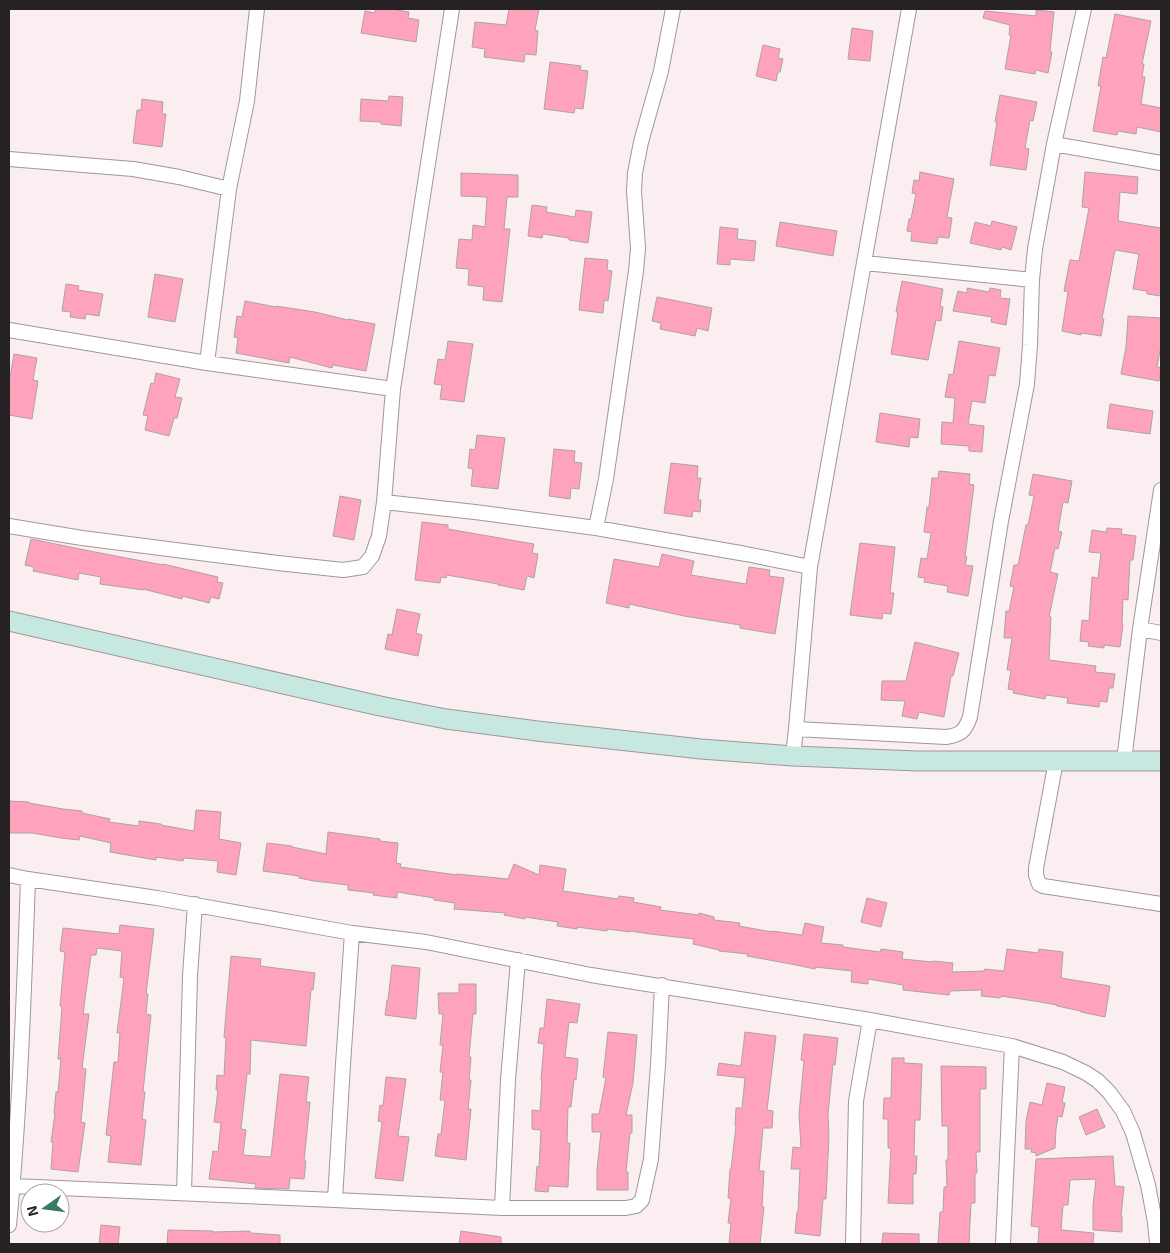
<svg xmlns="http://www.w3.org/2000/svg" width="1170" height="1253" font-family="'Exo 2',sans-serif">
<style>
.building{fill:#ffa3bc;stroke:#aea2a5}
.lines{fill:none;stroke-linecap:round;stroke-linejoin:round}
.street-casing{stroke:#a29699;stroke-width:16}
.secondary-casing{stroke:#a29699;stroke-width:21}
.street{stroke:#fff;stroke-width:14}
.secondary{stroke:#c7e8e0;stroke-width:19}
</style>
<rect width="100%" height="100%" fill="#fbeef1"/>
<path class="building" d="M375,9H391L409,12L408,18L419,20L416,42L361,33L365,11L375,13Z
M509,9H539L535,30L538,31L536,55L525,54L524,62L484,57L485,49L472,47L475,22L506,25Z
M1036,10L1054,12L1050,51L1052,52L1048,73L1036,70L1035,74L1005,69L1011,35H1009L1010,25L983,18L985,11L1036,16Z
M1115,14L1151,21L1142,64H1144L1142,77H1145L1141,104L1161,108V132L1137,127L1136,134L1118,131L1117,135L1093,131L1101,86H1098L1103,57L1106,58Z
M852,28L873,31L870,61L848,59Z
M763,45L780,49L778,58L783,59L780,72H778L776,81L756,76Z
M550,62L581,66L580,70L588,71L583,109L575,108L574,113L544,109Z
M1000,95L1037,102L1033,121L1030,120L1025,148L1029,149L1026,170L990,165L997,122H995Z
M389,96L403,97L401,126L381,124V122L360,121L361,99L388,101Z
M142,99L163,102L162,114H166L162,147L133,143L137,110H141Z
M920,172L954,179L947,217L952,218L949,238L938,237L937,244L911,241L912,232L907,231L909,219H911L916,194L912,193L914,180L919,181Z
M1085,172L1138,177L1137,194L1120,192L1118,221L1161,228V296L1147,294V291L1133,289L1139,254L1115,250L1102,319H1104L1101,336L1082,333L1081,335L1062,331L1068,292L1064,291L1070,260L1079,261L1089,208L1082,207Z
M461,173L518,175V197H507L504,229H510L502,302L483,300L484,287L468,285L469,269L456,268L459,239L472,240L473,225L485,227L487,197L461,196Z
M532,205L547,207L546,212L575,217L576,210L592,212L588,243L569,240V238L543,234L542,238L528,236Z
M992,221L1017,227L1011,250L1002,247L1001,250L970,243L975,222L991,226Z
M780,222L837,231L833,256L776,246Z
M720,227L738,229L737,239L756,241L754,261L730,259V265L717,264Z
M585,258L608,260L607,270L612,271L608,301L604,300L603,313L579,310Z
M155,274L183,279L175,322L148,317Z
M902,281L943,289L940,306L943,307L941,321L936,320L928,360L891,354L898,312H896Z
M66,284L79,286L78,290L103,294L99,316L86,314L85,319L70,317L71,312L62,311Z
M967,288L989,292L990,288L1001,290L1000,298L1010,299L1006,325L991,322L992,317L953,311L958,291L967,293Z
M657,297L712,308L708,331L697,328L695,336L660,329L661,323L652,321Z
M245,301L276,307V306L315,312L348,320V319L375,324L366,371L333,365L332,368L290,357L289,363L236,353L238,338L234,337L237,316L242,317Z
M1128,316L1161,318V346L1157,367L1161,368L1159,381L1121,374L1126,347Z
M448,341L473,344L464,402L440,399L442,385L434,384L438,359L445,360Z
M959,341L1000,348L995,376L989,375L985,403L972,401L968,424L984,426L982,452L969,451V446L941,444L942,422L953,423L955,398L945,397L949,374L953,375Z
M14,354L37,358L33,380L38,381L32,419L9,415V383Z
M156,373L180,379L175,397L182,398L177,418H174L169,436L145,430L148,416L143,415L151,383L154,384Z
M1110,404L1153,411L1150,434L1107,428Z
M880,413L920,419L918,438L910,437L909,447L876,442Z
M477,435L505,438L498,489L471,486L473,469L468,468L470,449L475,450Z
M554,449L575,451L574,462L582,463L579,489L571,488L570,499L549,496Z
M671,463L698,466L697,478H701L698,500H701L700,512L693,511L692,517L664,513Z
M939,471L970,474L969,484L974,485L965,557H967L965,565L973,566L968,596L947,592L948,586L924,582L925,578L918,577L921,558L927,559L931,533L924,532L927,507H929L932,478H938Z
M1033,474L1072,481L1068,503L1063,502L1058,531L1062,532L1058,549L1055,548L1050,572L1058,574L1049,617H1051L1049,660L1096,666L1095,672L1115,674L1113,688H1109L1107,702L1100,701L1099,707L1067,703L1068,698L1046,695L1045,699L1013,693L1014,690L1008,689L1011,670H1007L1012,638H1004L1006,611H1009L1014,587L1010,586L1014,565H1018L1026,525H1028L1034,496L1029,495Z
M340,496L361,500L354,540L333,536Z
M422,522L448,525V529L534,544L532,553L538,554L534,578L527,576L524,590L498,585V584L447,575L446,578L441,577L440,583L415,580Z
M1107,528L1122,529L1121,534L1136,536L1133,560H1130L1128,600L1123,599L1122,625H1123L1120,647L1104,645V648L1088,646L1089,642L1080,641L1082,620L1089,621L1092,577L1098,578L1101,553L1089,552L1092,530L1106,532Z
M31,539L95,552L163,565V564L218,577L217,582L223,583L219,599L211,597L209,603L182,596V599L143,589V590L100,584L101,577L79,573L78,580L33,571L34,567L25,565Z
M860,543L895,547L890,593H894L891,614L883,613L882,619L850,615Z
M662,554L694,561L691,575L746,584L749,567L770,570L769,576L784,578L775,634L740,628V625L684,616L629,604V608L606,603L614,559L659,567Z
M397,609L420,614L416,633L422,635L418,656L385,649L388,634L392,635Z
M915,642L959,653L953,676H951L944,717L919,712L917,719L902,716L905,701L881,700L882,681H906Z
M9,801L29,802V803L63,809L82,811V813L110,819L109,822L139,826V821L161,824V825L194,831L196,810L221,812L219,839L241,843L236,875L217,872L218,861L184,858L183,861L156,857V860L110,852L111,843L80,836L79,840L61,838L32,833H9Z
M328,832L380,839V841L398,843L396,863L401,864L400,867L457,875V874L508,879L514,864L539,875L540,865L566,869L563,891L618,899L619,896L634,898L633,902L661,907L660,910L699,915V913L714,917V920L740,923L739,926L772,932V931L802,935L805,923L824,927L821,943L843,945V947L880,952L881,949L903,952L902,959L933,962V961L953,963L952,972L984,971L985,969L1004,971L1007,949L1038,953L1039,949L1063,952L1061,978L1110,986L1105,1017L1081,1012V1011L1057,1006V1005L1034,1001L1001,996L1000,998L981,996L982,990L950,991L949,995L903,990V985L868,979V984L851,982L852,971L815,967V969L791,964L747,956L748,954L719,951V950L693,944L694,939L650,934L630,931V932L607,929V931L577,927V929L557,926L558,922L525,917V919L504,915L505,913L454,909L455,903L434,900V898L397,892V898L373,895L374,893L348,890V885L314,881L299,878V876L263,871L267,843L292,846V847L326,854Z
M867,898L887,903L881,927L861,922Z
M120,925L154,929L146,994H148L146,1014L151,1015L143,1092H145L142,1119L146,1120L141,1165L108,1162L111,1136L106,1135L114,1062H118L120,1033H117L124,978L120,977L122,951L97,948L96,955H91L83,1014H89L82,1068L86,1069L81,1122L85,1123L78,1172L51,1169L53,1142H51L55,1113H54L56,1092H58L61,1059H58L62,1007L60,1006L65,952L60,951L63,928L119,934Z
M231,956L261,959L260,966L315,973L313,990L311,989L306,1046L251,1040L250,1074H247L245,1093L241,1129L246,1130L243,1155L271,1157L280,1074L309,1077L306,1102H310L304,1161H306L304,1179L290,1178L289,1189L255,1188L256,1184L209,1179L213,1151L218,1152L221,1123L214,1122L218,1090H216L217,1075L224,1076L226,1038L224,1037Z
M392,965L420,968L416,1019L385,1015L387,1000H388Z
M459,984H476V1014H473L469,1057H471L469,1080H471L468,1109H471L466,1160L435,1156L438,1134H441L445,1100H440L443,1072H440L443,1045H440L443,1014H439L438,993H459Z
M547,999L580,1004L577,1023L569,1022L565,1057L578,1059L576,1080L574,1079L571,1107H568L567,1143H570L568,1187L549,1186L548,1192L535,1191L537,1166L539,1167L541,1130L532,1129V1110L540,1111L542,1080H541L544,1044L538,1043L540,1028H544Z
M608,1032L637,1035L633,1083L626,1115H632V1133H630L626,1172H628V1190H597V1170L601,1132H592V1114H599L606,1078L603,1077Z
M745,1032L776,1036L767,1110L773,1111L772,1128H763L759,1171H764L762,1207H764L760,1244H729L731,1223H728L731,1198H728L730,1169H731L736,1126H735L736,1108H742L745,1078L717,1075L719,1063L741,1066Z
M804,1034L838,1038L835,1065L833,1064L828,1114L829,1136L826,1199H823L820,1236L795,1233L797,1212H798L800,1169H791L793,1147L801,1148L799,1114L804,1061L801,1060Z
M892,1058H904V1063L922,1064L920,1120H915L914,1156H917L916,1174H913V1204L888,1203L891,1148H888V1119H883L884,1098H891Z
M941,1066L986,1067V1089H980V1152H976L977,1173H975V1203H971L969,1244H938L940,1212H943L944,1187H947L946,1160H948V1126H942Z
M386,1077L406,1079L398,1136L409,1137L403,1181L375,1178L382,1122L378,1121L380,1105L383,1106Z
M1047,1083L1065,1087L1062,1103H1065L1062,1117L1058,1116L1056,1129L1055,1148L1036,1156V1153L1031,1152L1032,1149H1025L1026,1121L1030,1102L1042,1105Z
M1097,1109L1105,1127L1086,1135L1079,1117Z
M1113,1156L1115,1186L1124,1187L1121,1216H1122V1232L1093,1230V1205L1096,1179L1070,1180L1068,1205H1063L1061,1230L1094,1233L1093,1244H1038L1039,1227L1031,1226L1036,1159Z
M101,1225L120,1227L118,1244H99Z
M168,1230L213,1231V1232L250,1231V1233L280,1235V1244H167Z
M461,1231L501,1237V1244H459Z
M883,1233L919,1234V1244H882Z"/>
<g class="lines">
<g class="street-casing">
<path id="street" d="M1054,144L1161,163
M9,159L133,169L179,177L229,189
M865,263L1032,280
M9,330L207,363L393,389
M207,363L229,189L247,101L257,9
M384,502L475,512L596,528L746,554L810,567
M9,526L82,538L278,563L343,570L363,567L372,556L379,536L384,502L393,389L452,9
M596,528L606,479L636,271L638,248L634,191L635,173L641,142L661,71L673,9
M1140,629L1161,633
M796,729L946,737C961,735 965,731 970,717L1001,521L1027,384L1030,345L1032,280L1035,249L1054,144L1084,9
M793,756L796,729L810,567L909,9
M1056,761L1036,868V875L1039,884L1043,886L1161,904
M1124,761L1140,629L1161,490
M9,875L28,879L157,898L352,933L426,942L591,975L870,1020L1012,1046L1063,1062L1086,1073L1098,1081L1109,1092L1123,1111L1133,1133L1148,1185L1155,1222L1157,1244
M13,1186L335,1200L502,1208H626L636,1206L642,1200L651,1159L658,1065L662,985
M184,1193L190,976L195,904
M335,1200L343,1064L352,933
M502,1208L508,1080L518,960
M9,1225C20,1110 24,995 28,879
M853,1244L856,1101L870,1020
M1003,1244L1012,1046"/>
</g>
<g class="secondary-casing">
<path id="secondary" d="M9,621L380,706L446,719L537,731L701,749L793,756L918,761H1161"/>
</g>
<use href="#street" class="street"/>
<use href="#secondary" class="secondary"/>
</g>
<rect width="1170" height="1253" fill="none" stroke="#262122" stroke-width="20"/>
<g transform="translate(45 1208) rotate(256)"><circle r="24" fill="#ffffff" stroke="#a8a6a7"/>
<path d="M0-4L9 19L0 12L-9 19Z" fill="#397968"/>
<text y="-8" font-size="14" font-weight="bold" text-anchor="middle" fill="#262122">N</text>
</g>
</svg>
